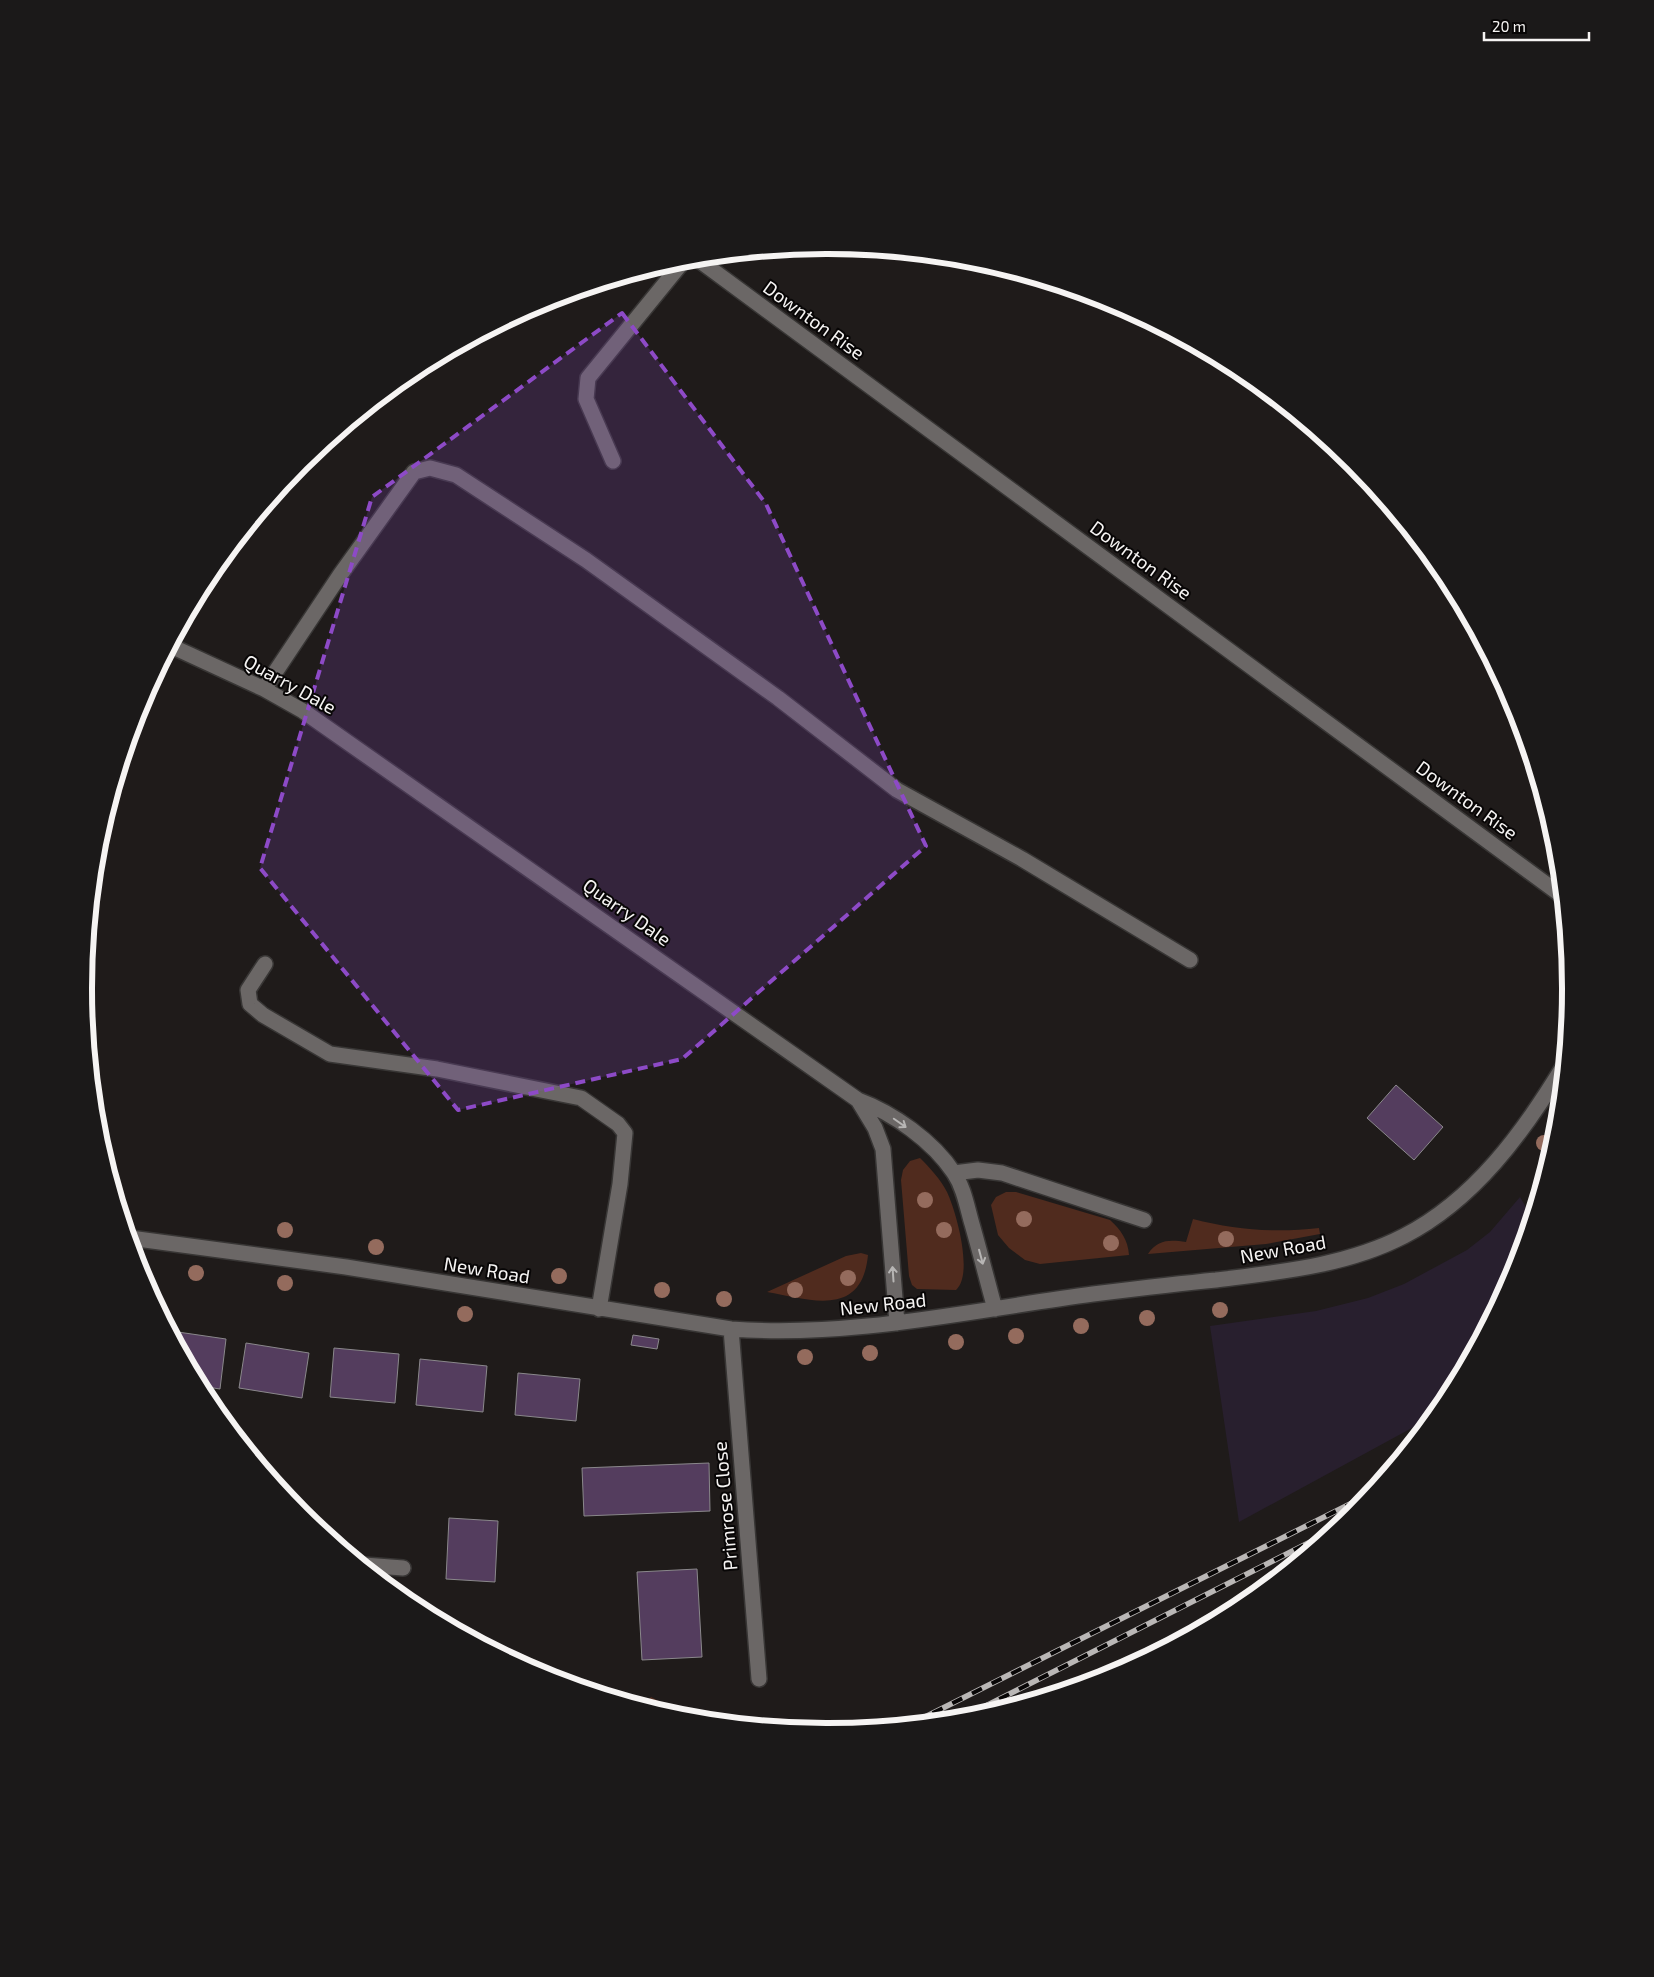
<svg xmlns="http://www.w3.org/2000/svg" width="1654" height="1977" font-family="'Exo 2',sans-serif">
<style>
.commercial{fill:#281f2e}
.green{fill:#502b1e}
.building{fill:#543d5e;stroke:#8a888b}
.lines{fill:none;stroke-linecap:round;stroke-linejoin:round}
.minor-casing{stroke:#383635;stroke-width:18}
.minor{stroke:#6b6766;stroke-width:15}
.rail-casing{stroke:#bab7b6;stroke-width:5.5}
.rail{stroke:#080606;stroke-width:4;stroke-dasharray:11;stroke-linecap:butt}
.tree{fill:#946b5d}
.oneway{stroke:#b7b5b4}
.marked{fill:#8d4ac7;fill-opacity:0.2;stroke:#8d4ac7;stroke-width:4;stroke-dasharray:10 6;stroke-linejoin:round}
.labels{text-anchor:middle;stroke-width:4;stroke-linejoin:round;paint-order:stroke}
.street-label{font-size:19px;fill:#f6f4f3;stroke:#080606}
.rim{fill:none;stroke:#f6f4f3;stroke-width:6}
</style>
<rect width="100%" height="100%" fill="#1f1b1a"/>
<path class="commercial" d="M1520,1197L1531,1216L1514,1273L1445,1402L1432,1417L1239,1522L1210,1326L1316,1311L1368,1298L1404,1284L1467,1250L1490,1232Z"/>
<path class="green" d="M920,1158C930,1168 941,1180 947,1192C956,1211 974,1274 956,1290L917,1289L912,1285L909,1276L901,1180L903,1170L910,1161Z
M1006,1192H1016L1110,1220C1121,1230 1128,1240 1129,1255L1040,1264L1025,1260L1009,1248L998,1235L991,1205L996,1197Z
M1193,1219C1235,1230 1276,1233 1319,1228L1320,1234L1266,1244L1148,1254C1158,1239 1170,1240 1186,1242Z
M861,1253L868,1255C862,1318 811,1300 767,1292L846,1256Z
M651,1697L690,1718L643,1706Z
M776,1718L850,1729L827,1732L756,1725L775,1723Z"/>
<path class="building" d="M1396,1085L1443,1127L1414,1160L1367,1118Z
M171,1331L226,1339L220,1389L201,1386Z
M633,1335L659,1339L657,1349L631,1345Z
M246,1343L309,1353L302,1398L239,1388Z
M334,1348L399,1354L395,1403L330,1397Z
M420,1359L487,1366L483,1412L416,1405Z
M518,1373L580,1379L576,1421L515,1415Z
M709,1463L710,1511L584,1516L582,1468Z
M449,1518L498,1521L495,1582L446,1579Z
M697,1569L702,1657L642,1660L637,1572Z"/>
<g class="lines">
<g class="minor-casing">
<path id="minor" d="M696,258L1561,895
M613,461L586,399L588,378L685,259
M171,646L264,689L303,711L858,1100L875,1128L883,1149L897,1323
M264,689L340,575L414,472L430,468L456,475L586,560L778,698L897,790L1022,859L1190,960
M265,964L248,990L250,1004L263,1015L330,1054L437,1069L581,1098L618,1124L625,1133L620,1184L599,1309
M858,1100C893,1113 933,1141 954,1173C964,1188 967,1207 972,1224C980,1252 987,1280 995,1309
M954,1173L978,1170L1002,1173L1144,1220
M130,1238L346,1267L731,1329C853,1338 972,1310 1093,1294C1134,1289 1175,1284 1216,1280C1279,1272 1346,1266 1404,1236C1474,1200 1523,1133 1563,1067
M731,1329L759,1679
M364,1565L403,1568"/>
</g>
<use href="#minor" class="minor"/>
<g class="rail-casing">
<path id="rail" d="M1093,1681L1236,1608
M960,1719L1332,1531
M913,1723L1368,1495"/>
</g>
<use href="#rail" class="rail"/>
</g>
<g class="tree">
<circle cx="1544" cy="1143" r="8"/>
<circle cx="925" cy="1200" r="8"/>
<circle cx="1024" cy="1219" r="8"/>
<circle cx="285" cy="1230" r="8"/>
<circle cx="944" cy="1230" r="8"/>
<circle cx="1226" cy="1239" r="8"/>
<circle cx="1111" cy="1243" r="8"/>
<circle cx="376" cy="1247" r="8"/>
<circle cx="196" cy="1273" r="8"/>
<circle cx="559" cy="1276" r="8"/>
<circle cx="848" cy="1278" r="8"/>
<circle cx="285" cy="1283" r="8"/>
<circle cx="662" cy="1290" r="8"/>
<circle cx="795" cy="1290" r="8"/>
<circle cx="724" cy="1299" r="8"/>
<circle cx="1220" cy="1310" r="8"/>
<circle cx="465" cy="1314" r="8"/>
<circle cx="1147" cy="1318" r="8"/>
<circle cx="1081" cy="1326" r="8"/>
<circle cx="1016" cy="1336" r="8"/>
<circle cx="956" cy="1342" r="8"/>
<circle cx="870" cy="1353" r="8"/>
<circle cx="805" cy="1357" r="8"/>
</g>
<defs><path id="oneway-shaft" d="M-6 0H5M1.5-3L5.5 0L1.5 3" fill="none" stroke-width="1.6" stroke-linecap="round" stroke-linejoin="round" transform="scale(1.25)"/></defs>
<g class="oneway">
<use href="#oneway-shaft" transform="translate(900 1123) rotate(35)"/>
<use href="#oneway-shaft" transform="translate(981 1257) rotate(75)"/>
<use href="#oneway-shaft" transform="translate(893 1274) rotate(-94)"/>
</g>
<path class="marked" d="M622,313L766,504L926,846L682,1059L458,1110L260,868L372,497Z"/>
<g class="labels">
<g class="street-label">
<text transform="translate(814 320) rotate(36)" y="7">Downton Rise</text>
<text transform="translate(1141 560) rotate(36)" y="7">Downton Rise</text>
<text transform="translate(290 684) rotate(29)" y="7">Quarry Dale</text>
<text transform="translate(1467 800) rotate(36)" y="7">Downton Rise</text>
<text transform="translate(627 912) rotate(35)" y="7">Quarry Dale</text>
<text transform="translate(1283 1249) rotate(-10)" y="7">New Road</text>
<text transform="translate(487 1270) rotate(9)" y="7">New Road</text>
<text transform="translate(883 1304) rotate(-6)" y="7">New Road</text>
<text transform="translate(725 1506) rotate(-95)" y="7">Primrose Close</text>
</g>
</g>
<path d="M0 0H1654V1977H0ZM826 254H828A734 734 0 0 1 1562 988V989A734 734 0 0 1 828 1723H826A734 734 0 0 1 92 989V988A734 734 0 0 1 826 254Z" fill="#1b1919" fill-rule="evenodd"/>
<path class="rim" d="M826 254H828A734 734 0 0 1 1562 988V989A734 734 0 0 1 828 1723H826A734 734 0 0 1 92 989V988A734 734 0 0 1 826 254Z"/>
<path d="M1484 32v8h105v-8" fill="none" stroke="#f6f4f3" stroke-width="2.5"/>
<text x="1492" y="32" font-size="15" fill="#f6f4f3" stroke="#080606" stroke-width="4" paint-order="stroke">20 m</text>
</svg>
